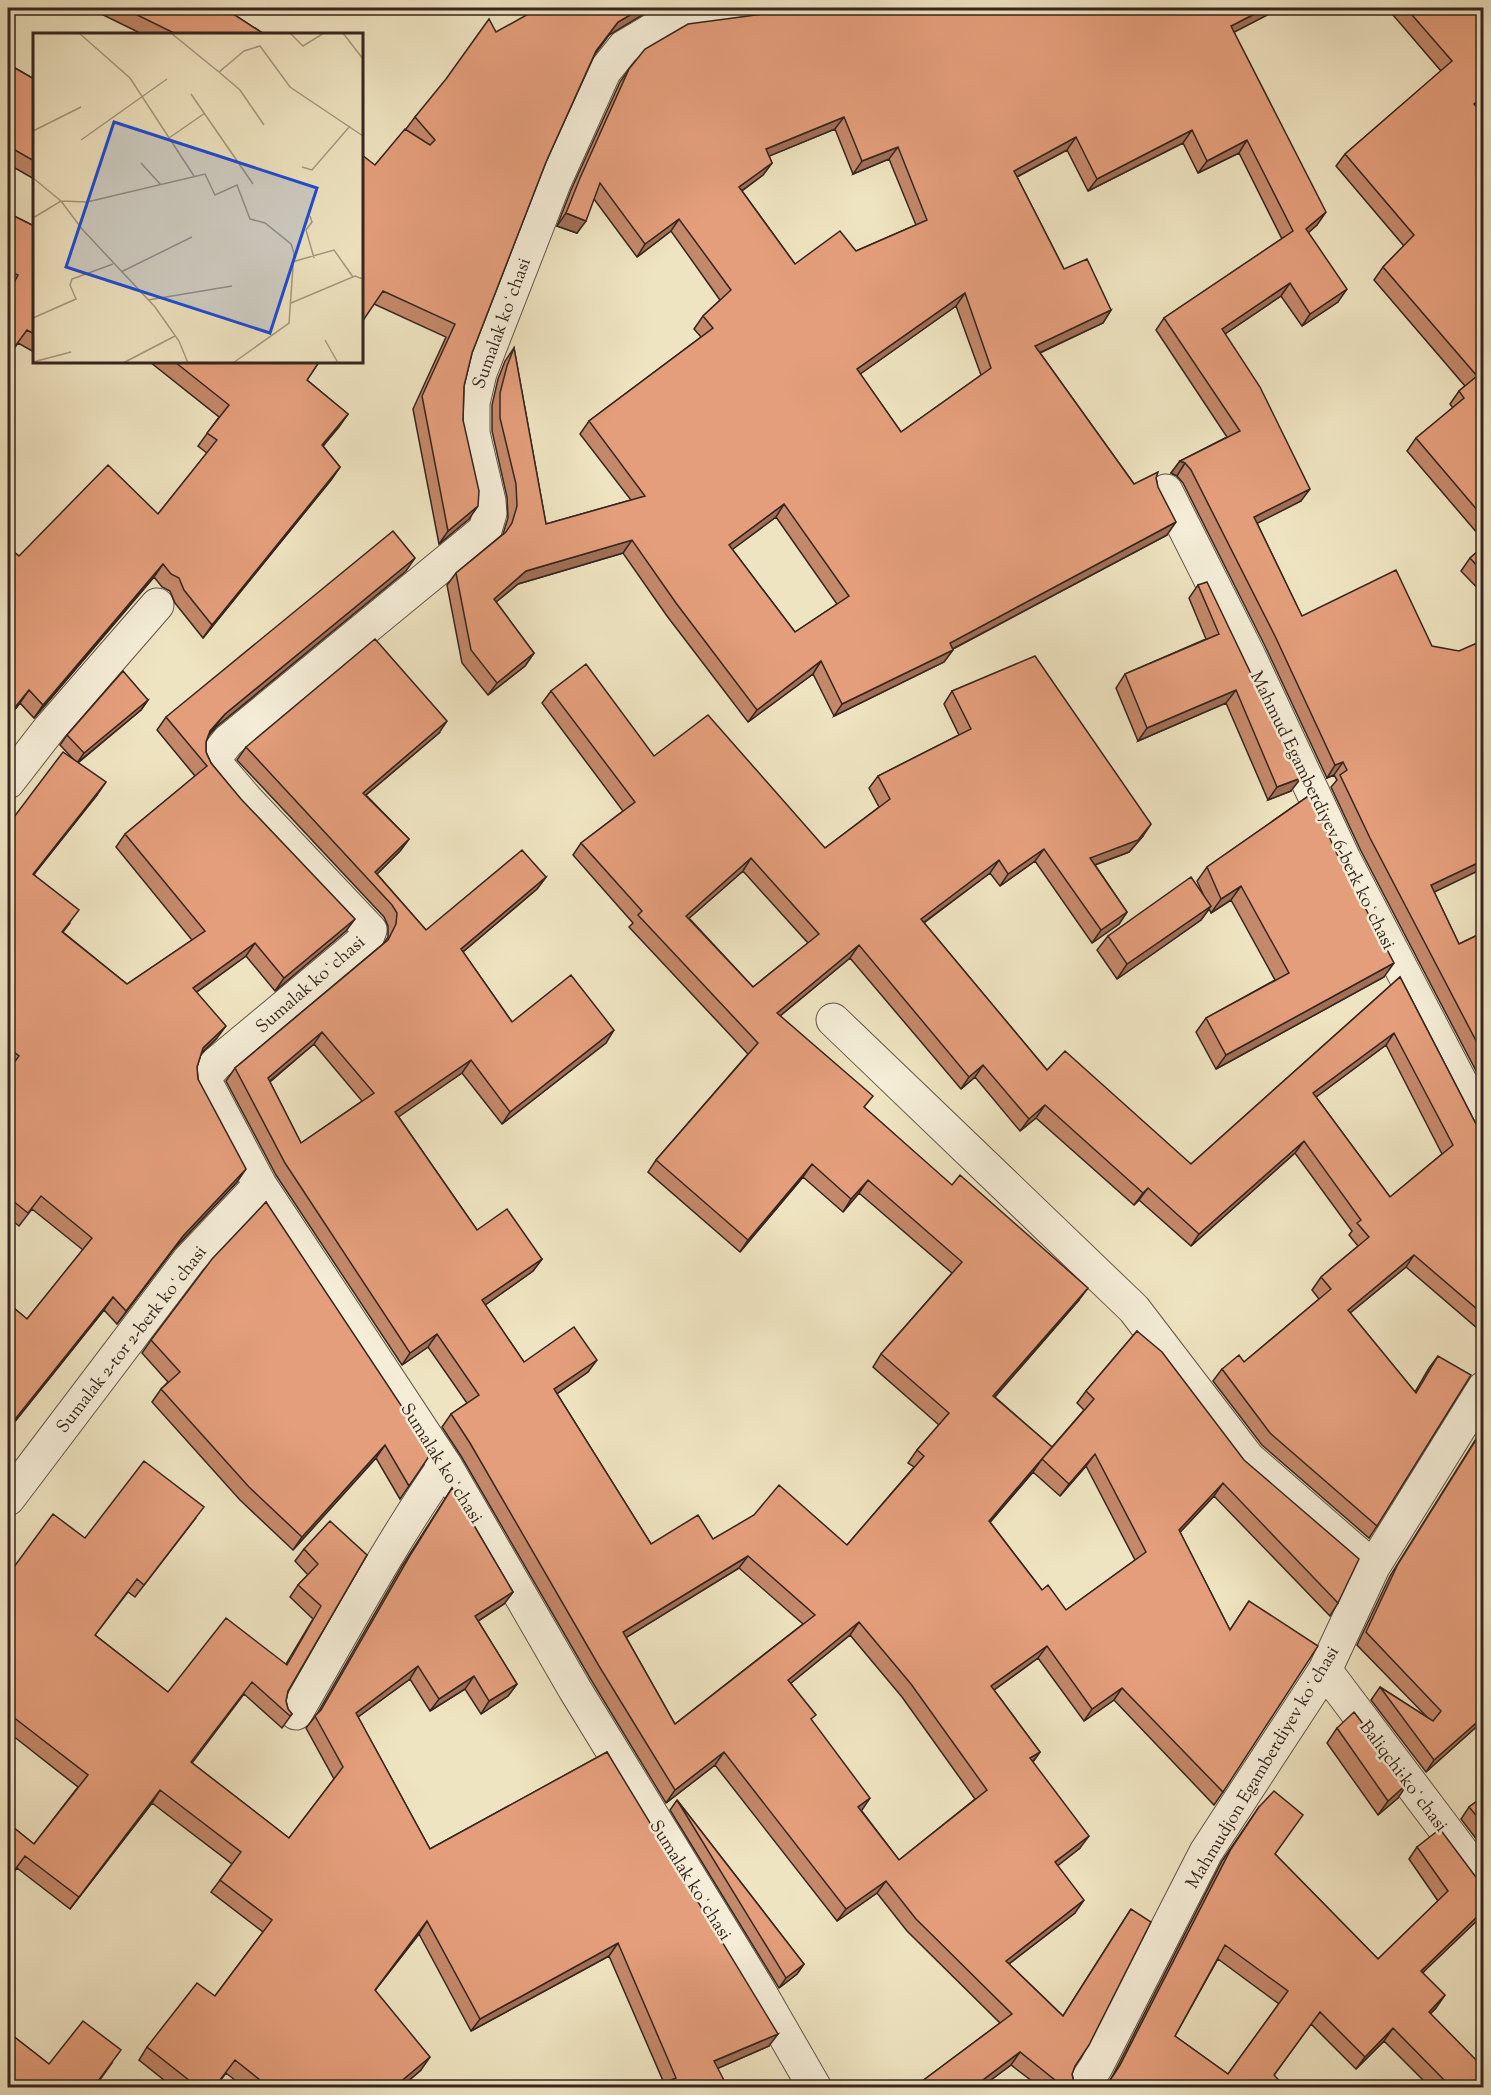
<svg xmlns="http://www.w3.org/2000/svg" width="1491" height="2095" font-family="'Sorts Mill Goudy',serif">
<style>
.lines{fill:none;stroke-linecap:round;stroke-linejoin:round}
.minor-casing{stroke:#645548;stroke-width:35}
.minor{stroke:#f5edd7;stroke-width:33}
.wall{fill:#c4886a;stroke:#36251f;stroke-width:1.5;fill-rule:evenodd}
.shaded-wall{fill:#a06f56;stroke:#36251f;stroke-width:1.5}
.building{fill:#e49e7b;stroke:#36251f;stroke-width:1.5;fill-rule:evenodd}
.labels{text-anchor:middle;stroke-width:5;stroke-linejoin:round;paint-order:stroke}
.street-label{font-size:18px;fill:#36251f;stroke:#f5edd7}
.inset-road{fill:none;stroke:#a59880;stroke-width:1.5}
.view{fill:#1d4ed8;fill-opacity:0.15;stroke:#1d4ed8;stroke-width:3}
.inset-edge{fill:none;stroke:#36251f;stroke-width:3}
</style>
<rect width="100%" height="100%" fill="#efe4c1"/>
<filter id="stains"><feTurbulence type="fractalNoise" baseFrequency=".00333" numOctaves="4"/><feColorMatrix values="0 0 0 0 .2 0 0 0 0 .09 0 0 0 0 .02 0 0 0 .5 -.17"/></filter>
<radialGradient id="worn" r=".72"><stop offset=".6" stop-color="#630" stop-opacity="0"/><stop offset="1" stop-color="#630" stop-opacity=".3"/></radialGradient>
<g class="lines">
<g class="minor-casing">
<path id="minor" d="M752,8L673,18L624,47L604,72L554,183L480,373L473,403V433L489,501L490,513L485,530L228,741L216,756V764L246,799L370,930L367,938L217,1063L208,1073L206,1083L260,1185L445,1465L574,1688L758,1989L815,2088
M1166,491L1249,656L1344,859L1484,1127
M8,782L50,728L157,605
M833,1020L1134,1309L1248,1458L1373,1567
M8,1499L189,1260L260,1185
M1325,1670L1484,1881
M296,1713C344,1630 390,1544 445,1465
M1082,2088L1096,2067L1206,1852L1325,1670L1373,1567L1484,1388"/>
</g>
<use href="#minor" class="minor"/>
</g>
<path class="wall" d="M89,8H224L264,34H142Z
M1345,8H1359L1351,14Z
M1387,8H1484L1476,106L1484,115V541L1407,451L1416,438L1453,408L1450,404L1459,391L1465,386L1374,280L1383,267L1404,246L1336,166L1345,154L1441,71Z
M772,10L1234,32L1317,225L1308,232L1338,302L1302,326L1281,296L1225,334L1301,501L1257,523L1459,944L1484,932V1086L1361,851L1331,787L1337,780L1334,775L1327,778L1266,648L1183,483L1177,476L1171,473L1180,461L1227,437L1156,330L1164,318L1282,239L1239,153L1198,173L1183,143L1088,191L1067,150L1017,177L1064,269L1111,310L1103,323L1040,353L1134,484L1156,478L1167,535L953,649L944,662L834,716L813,674L748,722L667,616L623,553L518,584L496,602L534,653L525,666L488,695L462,663L447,585L456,573L503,534L508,518L507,497L492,431V405L498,379L505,361L514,348L546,524L631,500L580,434L589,421L701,337L694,329L703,316L720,300L671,231L637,257L594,199L577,233L557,226L571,190L620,82L629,69ZM835,129L853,174L889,159L916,225L856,251L795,264L742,191L763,175L772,163L769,156ZM956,306L981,375L901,432L860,374ZM776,517L837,604L795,632L732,549Z
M496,32L609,35L595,54L546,162L472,353L464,386L463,420L469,519L439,544L413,409L446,337L374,304L375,165L406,129L415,117Z
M8,64L34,79V179L8,164Z
M8,213L34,226V352L18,343L8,357V291L9,288L8,287Z
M150,362H319L307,380L348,414L323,446L340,467L331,480L203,638L175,603L170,591L162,587L154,577L34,718L20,703L8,718V547L19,556L158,514L207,453L198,446L219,417Z
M1484,546V595L1461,571L1470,558Z
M406,571L216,727L209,735L206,742V752L211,763L346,931L275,991L246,956L197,992L217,1038L201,1054L197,1067L198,1079L237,1182L174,1249L117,1324L104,1310L8,1430V1303L27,1319L83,1250L32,1209L19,1226L8,1217V1071L9,1068L8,1067V825L74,760L60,745L67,735L148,700L141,710L78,763L97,795L34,874L70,923L63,932L127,984L192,940L116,847L125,834L195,776L157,730L166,717Z
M1198,585L1291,791L1268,800L1226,703L1138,741L1116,688L1125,674L1206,639L1189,598Z
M551,691L654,756L825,848L879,807L869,788L878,776L959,735L944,704L952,691L1143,836L1129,852L1095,865L1127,912L1119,924L1092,943L1035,861L1000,886L990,873L924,923L1047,1070L1191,1164L1400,977L1476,1124L1484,1131V1334L1406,1267L1350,1313L1415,1392L1429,1368L1438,1356L1377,1526L1369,1538L1262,1445L1213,1381L1222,1369L1244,1362L1319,1299L1312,1290L1321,1277L1358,1246L1349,1235L1352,1231L1295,1153L1191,1246L1139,1200L1134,1205L1036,1118L1020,1131L975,1077L961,1089L850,958L780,1016L865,1108L1079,1300L995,1397L1052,1447L1084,1410L1077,1403L1086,1391L1137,1331L1338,1603L1330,1616L1214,1496L1180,1532L1230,1630L1249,1601L1223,1792L1214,1805L1114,1700L1084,1721L1038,1658L994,1690L1040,1752L1033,1762L1080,1848L1057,1866L1075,1913L1009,1964L1063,2016L1131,1909L1072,2074L1074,2083L1077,2088H1041L1011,2065L980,2088H913L1000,2023L907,1931L877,1893L837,1921L715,1765L666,1803L590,1678L461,1456L442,1427L451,1414L467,1403L428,1347L402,1365L276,1175L226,1081L235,1068L384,943L388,937V926L384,917L237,760L246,747L439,733L366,795L409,839L400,851L377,874L426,930L546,877L537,889L463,952L512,1022L606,1043L502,1124L462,1073L398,1116L477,1230L542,1259L533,1271L485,1305L524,1362L588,1372L557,1394L651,1544L713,1539L847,1545L914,1467L908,1463L917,1450L939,1425L873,1367L881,1354L952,1273L859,1193L843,1212L803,1177L740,1252L648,1172L656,1160L748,1054L629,927L633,923L573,855L581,843L623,811L542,703ZM743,871L808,943L753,987L689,918ZM314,1044L362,1101L301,1143L270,1082ZM1386,1045L1442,1154L1390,1197L1316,1097ZM1086,1466L1135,1560L1066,1610L1042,1590L990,1522L1033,1472L1060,1496ZM739,1568L803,1624L675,1724L626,1637ZM850,1635L902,1697L975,1799L899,1860L861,1810L791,1683Z
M1310,795L1384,977L1216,1069L1196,1032L1206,1018L1275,980L1231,900L1211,913L1209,909L1201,920L1117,979L1097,950L1108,936L1203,894L1197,881L1207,867Z
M266,1202L409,1486L400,1499L376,1458L293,1550L240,1500L152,1402L161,1389L168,1382L142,1353L151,1340Z
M1484,1426V1720L1426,1772L1371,1700L1380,1687L1428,1718L1357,1645L1390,1576Z
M452,1488L513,1592L504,1604L478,1621L517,1684L508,1696L481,1714L465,1689L430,1711L410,1679L358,1717L430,1849L607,1752L769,2046L718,2068L664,2083L609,1956L471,2031L419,1934L375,1990L421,2070L400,2088H245L226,2073L215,2088H174L139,2060L147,2047L215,1996L263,1932L211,1892L232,1864L152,1803L70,1909L17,1868L8,1880V1823L34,1844L78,1787L8,1732V1575L85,1538L195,1519L135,1597L128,1592L95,1635L168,1692L286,1664L313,1619L290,1597L298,1585L308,1575L295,1561L304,1549L367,1555L288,1691L286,1701L288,1709L292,1714L282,1728L244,1694L192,1763L289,1838L334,1779L306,1728L317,1714L402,1566Z
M1337,1728L1398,1798L1378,1815L1327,1743Z
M1484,1796V1849L1461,1819L1469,1807Z
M677,1800L804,1964L797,1974L779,1988L670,1810Z
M1259,1807L1275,1854L1378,1959L1438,1901L1409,1859L1417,1847L1478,1880L1423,1973L1436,2008L1430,2014L1484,2088H1431L1384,2041L1356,2069L1311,2024L1274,2075L1105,2088L1112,2077L1222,1861ZM1218,1959L1279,2004L1228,2074L1175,2036Z
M8,2032L49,2064L112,2063L94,2088H8Z"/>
<path class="shaded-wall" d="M642,8H654L609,35L587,64L618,22Z
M1266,8H1281L1223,38L1231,26Z
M1356,8H1359L1351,14Z
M1484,95V100L1465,116L1474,104Z
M844,117L835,129L757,161L766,149Z
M1192,130L1183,143L1088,191L1097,179Z
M1076,137L1067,150L1005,183L1014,171Z
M1247,140L1239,153L1198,173L1207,161Z
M898,147L889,159L853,174L862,161Z
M772,163L763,175L730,199L739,187Z
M1326,212L1317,225L1298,242L1306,229Z
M566,213L586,221L577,233L557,226Z
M679,219L671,231L637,257L645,244Z
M1290,283L1281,296L1213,342L1222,329Z
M1347,289L1338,302L1302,326L1310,314Z
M965,293L956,306L849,382L857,369Z
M1111,310L1103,323L1026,359L1035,346Z
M348,414L339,427L313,458L322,445Z
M1180,461L1185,463L1177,476L1171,473Z
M340,467L331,480L203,638L212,625Z
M1310,489L1301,501L1246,529L1254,517Z
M784,504L776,517L721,558L729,545Z
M478,506L469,519L439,544L448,531Z
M1176,522L1167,535L941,655L950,643Z
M632,540L623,553L518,584L485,611L494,599L526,571Z
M415,558L406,571L216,727L201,744L225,714Z
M163,564L154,577L34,718L43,705Z
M953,650L944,662L834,716L842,704Z
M534,653L525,666L488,695L497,683Z
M821,661L813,674L748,722L757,710Z
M29,690L20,703L8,718V716Z
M1236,690L1226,703L1138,741L1147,728Z
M148,700L141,710L77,763L84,753Z
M447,721L439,733L354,805L363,793Z
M1343,762L1334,775L1327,778L1335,765Z
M1301,778L1291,791L1268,800L1277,787Z
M106,782L97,795L24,887L33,874Z
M1151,824L1143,836L1129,852L1081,870L1090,858Z
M409,839L400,851L370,881L375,872Z
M1044,849L1035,861L1000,886L1008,874Z
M751,858L743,871L678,928L686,916Z
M999,860L990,873L912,931L921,919Z
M1484,860V868L1422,898L1431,885Z
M546,877L537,889L452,961L461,949Z
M1241,886L1231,900L1211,913L1221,899Z
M1211,906L1201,920L1117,979L1127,964Z
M1127,912L1119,924L1092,943L1101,930Z
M355,919L346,931L275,991L284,978Z
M255,943L246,956L184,1001L193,988Z
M859,945L850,958L769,1025L777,1013Z
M1394,963L1384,977L1216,1069L1226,1055Z
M226,1026L217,1038L194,1060L203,1048Z
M614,1030L606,1043L502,1124L510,1112Z
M322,1032L314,1044L259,1090L268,1078Z
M1394,1033L1386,1045L1304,1106L1313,1093Z
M471,1060L462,1073L387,1125L395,1112Z
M983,1065L975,1077L961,1089L969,1077Z
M1045,1105L1036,1118L1020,1131L1029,1119Z
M1304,1141L1295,1153L1191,1246L1199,1234Z
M812,1164L803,1177L740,1252L748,1240Z
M246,1169L237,1182L174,1249L117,1324L183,1236Z
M868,1180L859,1193L843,1212L851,1199Z
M1148,1188L1139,1200L1134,1205L1143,1193Z
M1414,1255L1406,1267L1339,1322L1348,1310Z
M542,1259L533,1271L474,1313L482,1300Z
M1088,1288L1079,1300L985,1408L993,1396Z
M113,1297L104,1310L8,1430V1428Z
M437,1334L428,1347L402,1365L410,1353Z
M597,1360L588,1372L545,1402L554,1389Z
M385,1445L376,1458L293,1550L302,1537Z
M1095,1454L1086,1466L1060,1496L1069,1484Z
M1042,1459L1033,1472L980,1534L989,1521Z
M1223,1483L1214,1496L1170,1543L1179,1530Z
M748,1556L739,1568L614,1645L623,1632Z
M513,1592L504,1604L466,1629L475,1616Z
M859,1622L850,1635L780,1692L788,1680Z
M1047,1646L1038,1658L983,1698L991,1686Z
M418,1666L410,1679L347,1725L356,1713Z
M474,1676L465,1689L430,1711L439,1699Z
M517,1684L508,1696L481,1714L489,1701Z
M1122,1688L1114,1700L1084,1721L1092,1709Z
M1484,1716V1720L1426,1772L1434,1760Z
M724,1752L715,1765L666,1803L675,1790Z
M1040,1752L1031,1764L1030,1758Z
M1408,1783L1398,1798L1378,1815L1388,1801Z
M160,1790L152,1803L70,1909L79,1897Z
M870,1798L862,1810L850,1819L858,1807Z
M1089,1836L1080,1848L1046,1875L1055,1862Z
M886,1881L877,1893L837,1921L846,1909Z
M1084,1900L1075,1913L997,1973L1006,1961Z
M1484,1910V1914L1412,1983L1421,1971Z
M427,1921L419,1934L366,2002L375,1990Z
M618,1943L609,1956L471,2031L480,2019Z
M804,1964L797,1974L779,1988L786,1978Z
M1445,1995L1436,2008L1420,2024L1429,2012Z
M1393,2028L1384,2041L1356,2069L1365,2057Z
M778,2034L769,2046L705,2074L714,2061Z
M1020,2052L1011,2065L980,2088H972Z
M430,2057L421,2070L400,2088H393Z"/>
<path class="building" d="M123,8H224L264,34H176Z
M539,8H642L618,22L596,51L546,162L472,353L464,386L463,420L479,491L478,506L448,531L422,396L455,324L383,291L362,322V155L375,165L405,129L430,145L435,140L415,117L446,79L489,19L496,32Z
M774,8H1266L1231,26L1326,212L1306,229L1347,289L1310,314L1290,283L1222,329L1260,387L1310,489L1254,517L1302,616L1396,570L1432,646L1459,651L1484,640V860L1431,885L1459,944L1484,932V1056L1370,838L1340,775L1347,770L1343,762L1335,765L1275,636L1191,470L1185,463L1180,461L1240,431L1164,318L1293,231L1247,140L1207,161L1192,130L1097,179L1076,137L1014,171L1064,269L1087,259L1111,310L1035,346L1134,484L1158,472L1156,478L1158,487L1176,522L950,643L953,650L842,704L821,661L757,710L676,603L632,540L526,571L494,599L534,653L497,683L471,650L456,573L506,532L512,523L517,506L516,484L500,418V393L507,366L514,348L546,524L645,496L589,421L713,328L703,316L731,290L679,219L645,244L600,183L586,221L566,213L580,178L629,69L645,49L688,24L763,14L772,10ZM844,117L862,161L898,147L927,220L856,251L840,231L795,264L739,187L772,163L766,149ZM965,293L991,368L901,432L857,369ZM784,504L849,596L795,632L729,545Z
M1406,8H1484V95L1474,104L1484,115V518L1416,438L1464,398L1459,391L1477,376L1383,267L1414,235L1345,154L1452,61Z
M8,64L34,79V161L8,146Z
M8,213L34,226V334L27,330L8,356V294L18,275L8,270Z
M175,362H319L307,380L348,414L322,445L340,467L212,625L184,590L179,578L171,574L163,564L43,705L29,690L8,716V547L19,556L108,465L158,514L217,440L207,433L229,405Z
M393,531L415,558L225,714L210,731L206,742V752L211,763L241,799L355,919L284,978L255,943L193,988L226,1026L203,1048L197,1067L198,1079L246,1169L183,1236L126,1311L113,1297L8,1428V1303L27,1319L92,1238L41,1196L28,1213L8,1197V1071L19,1056L8,1047V825L63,752L106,782L33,874L79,910L62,932L127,984L205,931L125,834L207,766L166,717Z
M1484,546V573L1470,558Z
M1207,582L1301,778L1277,787L1236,690L1147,728L1125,674L1219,634L1198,585Z
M375,639L447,721L363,793L409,839L375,872L426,930L522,850L546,877L461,949L512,1022L571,975L614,1030L510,1112L471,1060L395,1112L477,1230L507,1209L542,1259L482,1300L524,1362L574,1327L597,1360L554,1389L651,1544L698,1515L713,1539L754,1515L779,1485L847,1545L924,1456L917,1450L949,1413L881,1354L962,1262L868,1180L851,1199L812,1164L748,1240L656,1160L758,1043L638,915L642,911L581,843L635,802L551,691L586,664L654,756L708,715L825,848L890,799L878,776L971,729L952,691L1035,656L1151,824L1138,840L1090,858L1127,912L1101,930L1044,849L1008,874L999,860L921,919L1047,1070L1065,1051L1191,1164L1400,977L1476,1124L1484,1131V1315L1414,1255L1348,1310L1416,1393L1438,1356L1471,1375L1377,1526L1270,1433L1222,1369L1239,1355L1244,1362L1331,1289L1321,1277L1369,1237L1357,1223L1361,1220L1304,1141L1199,1234L1148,1188L1143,1193L1045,1105L1029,1119L983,1065L969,1077L859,945L777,1013L873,1096L864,1107L952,1185L960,1175L1088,1288L993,1396L1052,1447L989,1521L1042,1590L1048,1585L1066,1610L1146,1552L1095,1454L1069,1484L1042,1459L1094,1399L1086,1391L1137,1331L1162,1352L1244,1460L1359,1559L1338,1603L1223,1483L1179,1530L1230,1630L1249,1601L1318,1646L1223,1792L1122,1688L1092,1709L1047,1646L991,1686L1040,1752L1030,1758L1089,1836L1055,1862L1084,1900L1006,1961L1063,2016L1131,1909L1151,1922L1089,2045L1075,2066L1072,2074L1074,2083L1077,2088H1065L1020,2052L972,2088H913L1012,2014L916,1919L886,1881L846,1909L724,1752L675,1790L599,1666L470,1443L451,1414L479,1395L437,1334L410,1353L285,1163L235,1068L388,940L396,924L397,913L392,905L246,747ZM751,858L819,934L753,987L686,916ZM322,1032L374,1093L301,1143L268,1078ZM1394,1033L1453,1145L1390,1197L1313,1093ZM748,1556L815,1615L675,1724L623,1632ZM859,1622L911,1684L987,1790L899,1860L858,1807L870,1798L811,1719L816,1715L788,1680Z
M123,671L148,700L84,753L67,735Z
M1310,795L1337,854L1394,963L1226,1055L1206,1018L1289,973L1241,886L1221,899L1207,867Z
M1191,877L1211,906L1127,964L1108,936Z
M266,1202L432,1452L409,1486L385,1445L302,1537L249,1487L161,1389L180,1372L151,1340L212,1259Z
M1484,1427V1716L1434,1760L1380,1687L1433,1721L1441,1711L1366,1632L1398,1564Z
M144,1461L204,1507L144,1585L137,1579L95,1635L168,1692L226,1618L287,1665L321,1606L298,1585L318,1564L304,1549L330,1521L367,1555L288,1691L286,1701L288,1709L292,1714L290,1716L252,1682L191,1762L289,1838L343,1767L315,1716L321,1710L411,1554L452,1488L513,1592L475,1616L517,1684L489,1701L474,1676L439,1699L418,1666L356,1713L430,1849L607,1752L778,2034L714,2061L728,2088H653L676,2078L618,1943L480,2019L427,1921L375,1990L430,2057L393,2088H270L235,2060L214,2088H199L147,2047L197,1983L215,1996L272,1920L220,1880L241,1852L160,1790L79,1897L25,1856L8,1879V1823L34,1844L88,1775L8,1713V1575L53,1514L85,1538Z
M1354,1712L1408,1783L1388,1801L1337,1728Z
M1274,1791L1303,1815L1275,1854L1378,1959L1448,1891L1417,1847L1440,1829L1478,1880L1484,1884V1910L1421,1971L1445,1995L1429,2012L1481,2065L1484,2062V2088H1452L1393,2028L1365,2057L1320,2012L1274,2075L1286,2088H1105L1120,2065L1231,1849L1259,1807ZM1225,1945L1288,1991L1228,2074L1175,2036Z
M1484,1796V1825L1469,1807Z
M677,1800L804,1964L786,1978Z
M83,2021L121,2050L93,2088H22L8,2076V2032L49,2064Z"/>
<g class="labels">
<g class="street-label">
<text transform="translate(501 323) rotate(-70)" y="6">Sumalak koʻchasi</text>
<text transform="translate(1323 810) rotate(64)" y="6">Mahmud Egamberdiyev 6-berk koʻchasi</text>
<text transform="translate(310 984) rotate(-41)" y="6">Sumalak koʻchasi</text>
<text transform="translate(131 1339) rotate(-52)" y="6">Sumalak 2-tor 2-berk koʻchasi</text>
<text transform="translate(442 1463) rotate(58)" y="6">Sumalak koʻchasi</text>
<text transform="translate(1262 1767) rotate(-59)" y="6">Mahmudjon Egamberdiyev koʻchasi</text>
<text transform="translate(1404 1776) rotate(53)" y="6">Baliqchi koʻchasi</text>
<text transform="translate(691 1880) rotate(58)" y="6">Sumalak koʻchasi</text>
</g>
</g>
<g transform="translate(33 33)">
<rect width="330" height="330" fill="#efe4c1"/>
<path class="inset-road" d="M46,0L97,45L161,143M138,0L186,39L211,18L227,13L257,54L330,103M257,0L270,13L291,0M310,0L330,26M186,39L207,57L231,92M158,61L220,151M0,98L48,74M136,105L172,80M48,107L134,46M108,130L128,152M269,134L279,137L317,93M0,145L28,168L49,196L122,274L146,308L155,330M277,183L279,189L273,197L281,225M0,185L28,168L54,169L172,141L182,162L204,152L217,186L232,190L258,211L261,220L256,290L200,330M259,229L301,217L320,244M88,239L159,204M115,267L199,253M258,270L322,243L330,246M0,285L43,266L37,252L39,246L80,231M292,307L305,330M0,329L38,319M90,330L142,303"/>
<path class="view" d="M81,89L284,155L237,300L33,234Z"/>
<rect width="330" height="330" class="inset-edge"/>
</g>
<rect width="1491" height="2095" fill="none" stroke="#efe4c1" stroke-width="30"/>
<rect x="9" y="9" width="1473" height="2077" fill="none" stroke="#36251f" stroke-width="3"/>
<rect x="15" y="15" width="1461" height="2065" fill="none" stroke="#36251f" stroke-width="1.5"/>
<rect width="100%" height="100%" filter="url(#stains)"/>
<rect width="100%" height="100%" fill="url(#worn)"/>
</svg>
